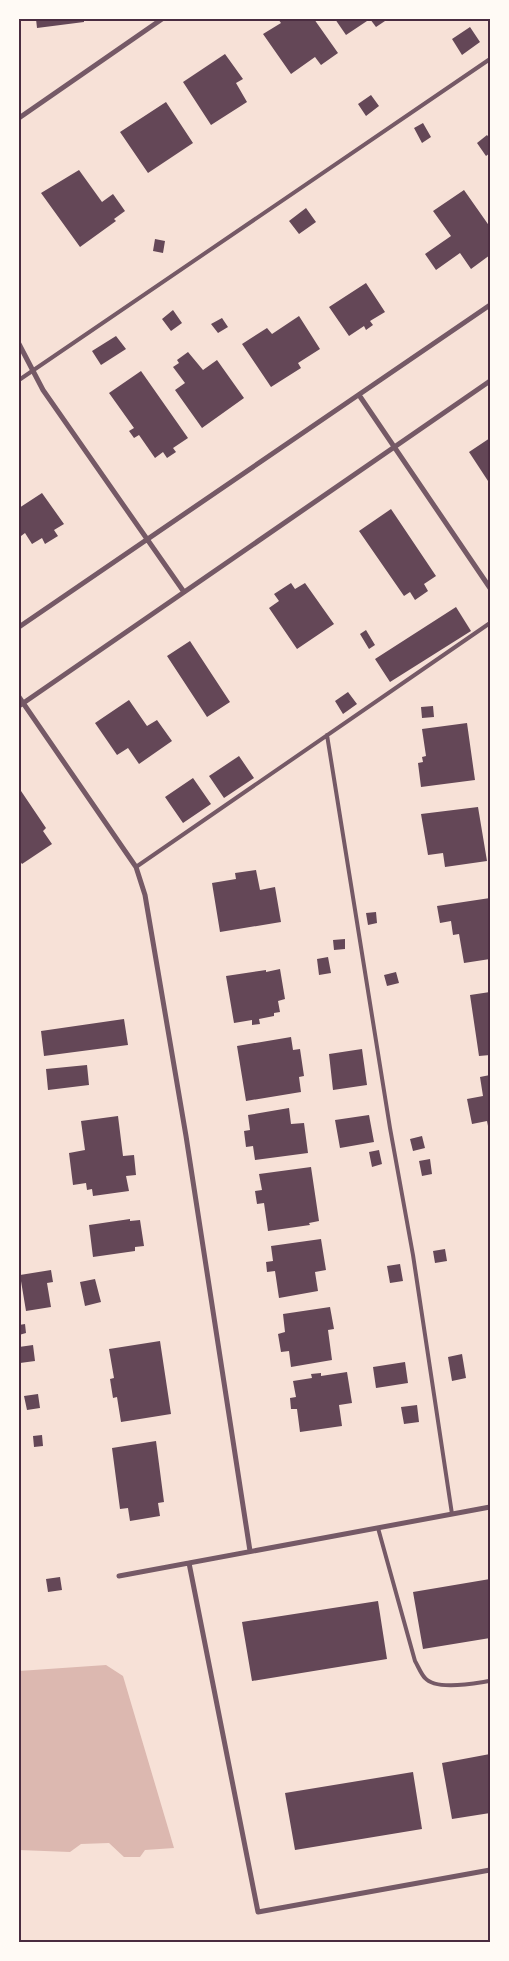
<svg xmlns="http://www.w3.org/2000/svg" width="509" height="1961" font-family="'Source Sans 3',sans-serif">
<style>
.water{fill:#dcb8b0}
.building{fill:#644757}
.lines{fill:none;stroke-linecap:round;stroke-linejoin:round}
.service{stroke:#755966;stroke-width:4}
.minor{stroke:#755966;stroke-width:5}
.neatline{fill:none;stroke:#4a2c40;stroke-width:2}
</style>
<rect width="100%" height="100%" fill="#f7e1d7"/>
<path class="water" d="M106,1665L123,1676L174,1848L145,1850L140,1857H124L109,1843L81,1844L70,1852L19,1850V1671Z"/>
<path class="building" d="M36,19H84V22L37,28Z
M278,19H314L338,53L321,65L315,57L291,74L263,34L281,23Z
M335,19H388L376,27L370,19L346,35Z
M470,27L480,42L462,55L452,39Z
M225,54L243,79L236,83L247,102L211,125L183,82Z
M371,95L379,106L366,116L358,104Z
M166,102L193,143L148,173L120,132Z
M423,123L431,137L422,143L414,128Z
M487,135L490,139V153L486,156L477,143Z
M79,170L102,202L113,194L125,211L114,219L116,221L80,247L41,193Z
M464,190L490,227V255L471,269L460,253L436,270L425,254L451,236L433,211Z
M306,208L316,222L299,234L289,221Z
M155,239L165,241L163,253L153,251Z
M366,283L385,312L370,321L373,325L366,330L364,326L349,336L329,307Z
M173,310L182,323L171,331L162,319Z
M299,316L320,349L298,363L301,368L271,387L242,344L267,328L272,334Z
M222,318L228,327L218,333L211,324Z
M116,336L126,349L101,365L92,351Z
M188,352L203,370L217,360L244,398L202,428L175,390L185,383L173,367L179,363L177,360Z
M141,371L188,438L173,448L176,452L167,458L163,452L155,458L139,435L134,438L129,431L134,428L109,393Z
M490,438V484L469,452Z
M42,493L64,524L54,530L58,536L45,544L42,538L32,544L25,533L21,536L19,533L20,526L19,508Z
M391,509L436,576L424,584L428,591L415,600L410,592L404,596L359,531Z
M291,583L295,589L305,583L334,624L297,649L269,608L279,601L274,594Z
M456,607L471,631L390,682L375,659Z
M366,630L375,645L369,649L360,634Z
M190,641L230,702L207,717L167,656Z
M348,692L357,704L343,714L335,701Z
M129,700L147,726L157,720L172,741L139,764L128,748L117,755L95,723Z
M433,706L434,717L422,718L421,707Z
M467,723L475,780L421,787L418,763L423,762L422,757L426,756L422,729Z
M239,756L254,778L224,798L209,776Z
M193,778L211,804L183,823L165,797Z
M19,788L46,828L43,831L52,844L22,864L19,860Z
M478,807L487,861L445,867L443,853L428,855L421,814Z
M256,870L260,890L275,887L281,922L220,932L212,883L236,879L235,873Z
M490,898V959L464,963L459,934L453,935L451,921L440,923L437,906Z
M376,912L377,923L368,925L366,913Z
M345,939V949L334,950L333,940Z
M328,957L331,973L319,975L317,959Z
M280,969L285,999L278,1001L280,1012L274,1013V1016L259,1019L260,1024L252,1025V1020L234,1023L226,976L266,970V972Z
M396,972L399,983L387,986L384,975Z
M490,992V1055L479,1056L470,995Z
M124,1019L128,1045L44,1056L41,1031Z
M291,1037L293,1050L300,1049L304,1076L299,1077L301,1092L246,1101L237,1046Z
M362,1049L367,1085L333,1090L329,1054Z
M87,1065L89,1085L48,1090L46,1069Z
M490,1075V1131H489L487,1121L472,1124L467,1099L483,1096L480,1077Z
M289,1108L291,1124L304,1123L308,1153L255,1160L253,1146L246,1147L244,1131L250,1130L248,1115Z
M369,1115L374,1142L340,1148L335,1120Z
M118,1116L123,1156L134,1155L136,1175L126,1176L129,1191L93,1196L92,1189L87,1190L86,1183L73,1185L69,1153L85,1150L81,1121Z
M422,1136L425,1148L413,1151L410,1139Z
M379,1150L382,1164L372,1167L369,1152Z
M430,1159L432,1174L422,1176L419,1161Z
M311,1167L319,1221L309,1223L310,1225L268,1231L264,1203L257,1204L255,1191L262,1190L259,1174Z
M130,1219V1221L140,1220L144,1246L135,1247V1251L93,1257L89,1225Z
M321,1239L326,1270L315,1272L318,1291L279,1298L275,1271L267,1272L266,1262L273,1261L271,1246Z
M445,1249L447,1261L435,1263L433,1251Z
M400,1264L403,1281L390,1283L387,1266Z
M51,1270L53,1282L47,1283L51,1307L26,1311L20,1275Z
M95,1279L101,1302L85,1306L80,1282Z
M330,1307L334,1329L328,1330L332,1360L291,1367L289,1351L281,1352L278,1334L285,1332L283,1314Z
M25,1324L26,1333L19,1335V1325Z
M160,1341L171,1414L121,1422L117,1397L113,1398L110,1379L114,1378L109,1349Z
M33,1345L35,1361L20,1363L19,1347Z
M462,1354L466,1378L452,1381L448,1357Z
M405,1362L408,1383L376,1388L373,1367Z
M347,1372L352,1403L339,1405L342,1426L300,1432L297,1409H291L290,1398L296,1397L293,1381L312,1378L311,1374L321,1373V1376Z
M38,1394L40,1408L27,1410L24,1396Z
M417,1405L419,1422L404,1424L401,1407Z
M42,1435L43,1446L34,1447L33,1436Z
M156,1441L164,1502L158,1503L160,1516L130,1521L128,1508L120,1509L112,1448Z
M60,1577L62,1590L48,1592L46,1579Z
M490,1579V1638L423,1649L413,1592Z
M378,1601L387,1659L252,1681L242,1622Z
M490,1754V1813L452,1819L442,1763Z
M413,1772L422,1829L295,1850L285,1793Z"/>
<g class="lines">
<path class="service" d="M19,380L490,59
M327,735L390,1128L413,1255L452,1514
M136,867L490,623
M378,1528L415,1661C418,1666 421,1674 425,1678C436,1691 475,1683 490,1681"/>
<path class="minor" d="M19,118L162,19
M19,344L43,390L184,592
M359,395L490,588
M19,627L490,305
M19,697L136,867L145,895L186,1136L250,1551
M19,706L490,381
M189,1563L258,1912L490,1870
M119,1576L490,1507"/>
</g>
<rect width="509" height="1961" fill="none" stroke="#fffaf5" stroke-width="40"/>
<rect x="20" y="20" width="469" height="1921" class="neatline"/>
</svg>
